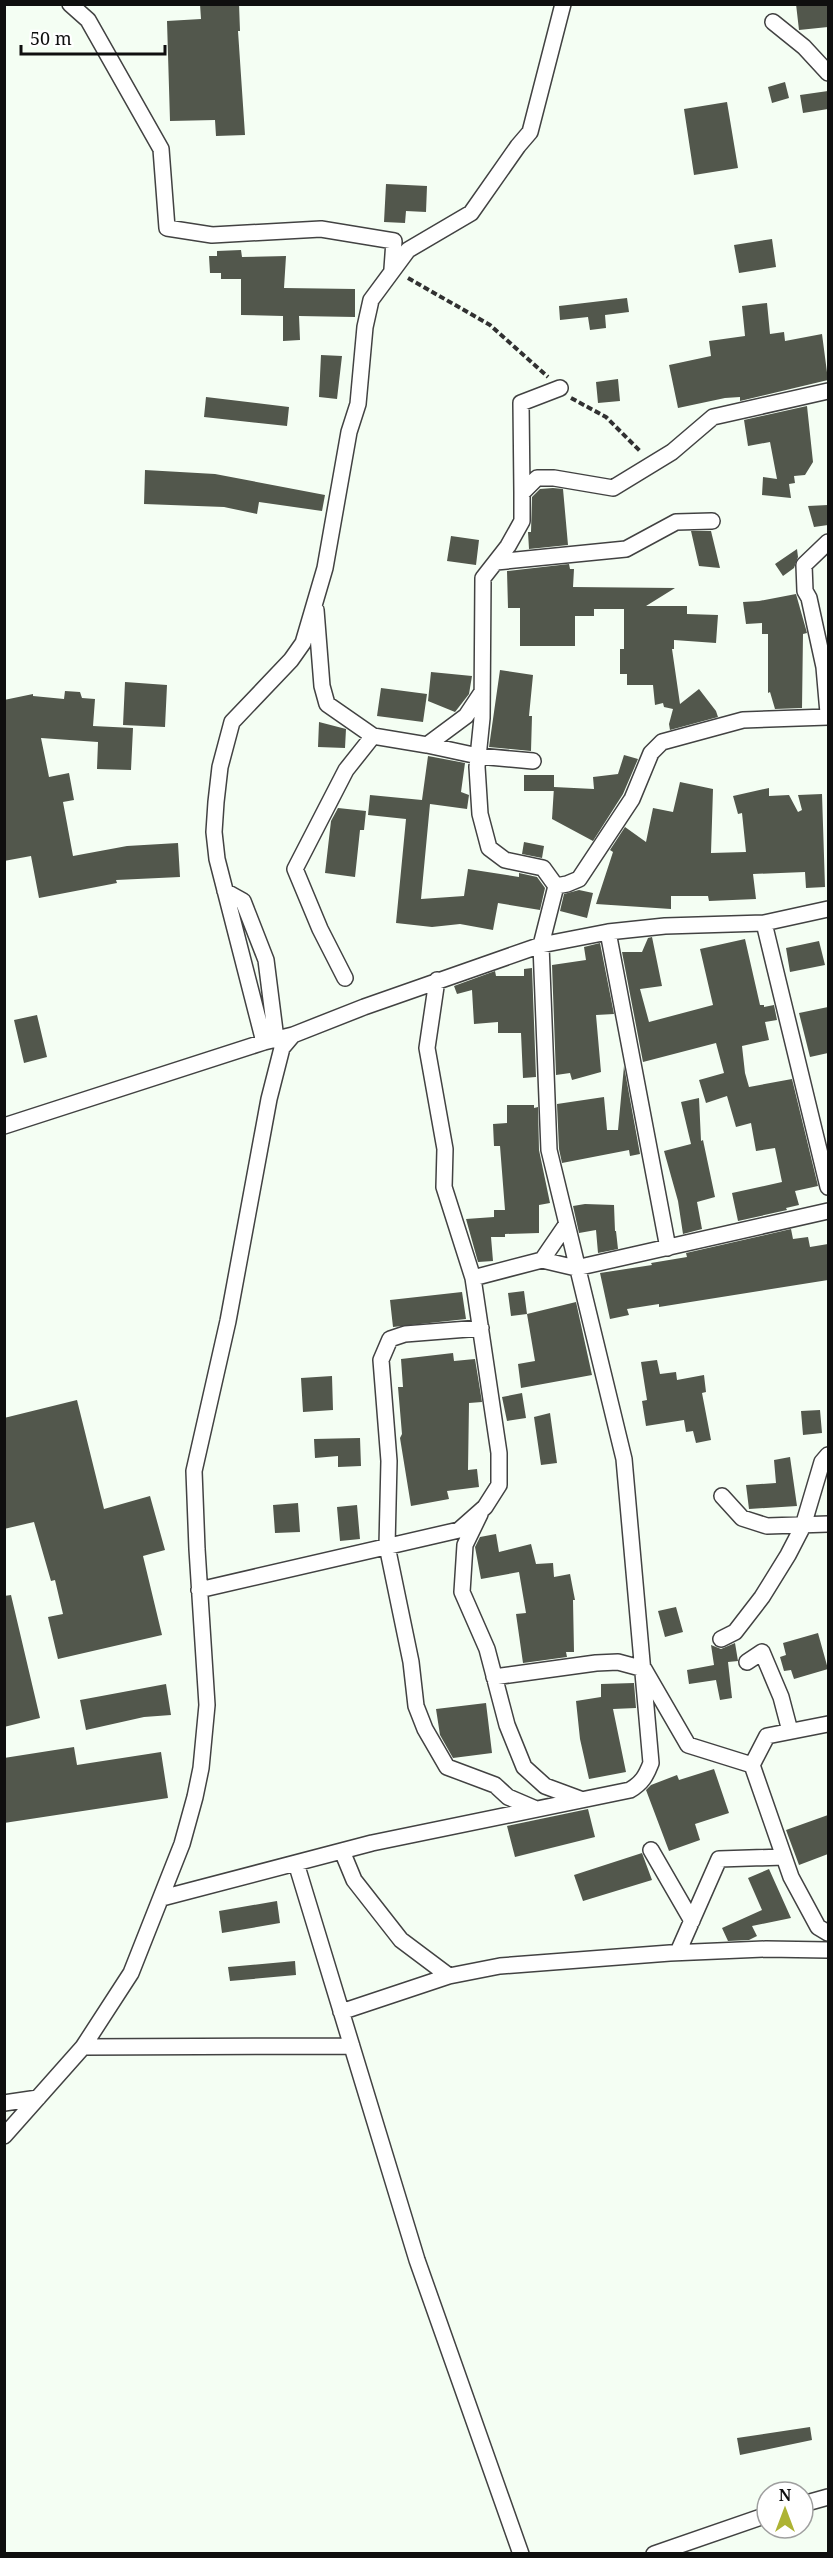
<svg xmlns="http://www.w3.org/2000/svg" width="833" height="2558" font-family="'Noto Serif',serif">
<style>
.building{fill:#52574c}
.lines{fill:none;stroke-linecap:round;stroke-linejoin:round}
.minor-casing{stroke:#424242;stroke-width:18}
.path{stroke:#313131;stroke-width:4;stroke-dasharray:6 3;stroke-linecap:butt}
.minor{stroke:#fff;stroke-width:15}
</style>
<rect width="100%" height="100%" fill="#f4fef3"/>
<path class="building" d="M200,4H239L240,31H238L245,135L216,136L215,120L170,121L167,21L201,19Z
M796,4H828V27L799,30Z
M785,82L789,98L772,103L768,87Z
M828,91V109L803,113L800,95Z
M727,102L738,168L694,175L684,109Z
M386,184L427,186L426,212L406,211L405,223L384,222Z
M772,239L776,267L739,273L734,245Z
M241,250L242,257L286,256L284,288L355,289V317L299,316L300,340L283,341V316L241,315V279H221V273H210L209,256H217V251Z
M627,298L629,312L605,315L606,328L590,330L588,317L560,320L559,306Z
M767,303L770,334L784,332L785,341L822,334L828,380L740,401V397L725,398L678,408L669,365L711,356L709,341L745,336L742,306Z
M321,355L342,356L337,399L319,397Z
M618,379L620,401L598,403L596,382Z
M206,397L289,407L287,426L204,417Z
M807,406L813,462L805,475L794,476L795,483L789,484L791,498L762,495L763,477L777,479L770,442L748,446L744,420Z
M145,470L215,474L325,495L322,511L259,502L257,514L224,507L144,504Z
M553,488L563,489L568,545L529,549L528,532H531L532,497L540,489Z
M828,505V525L814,527L808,506Z
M691,531H711L720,568L699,566Z
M451,536L479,540L476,565L447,561Z
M797,549L798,557L794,568L783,576L775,564Z
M569,564L570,569H574L573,587L675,588L646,606H687V614L718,615L716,643L674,640V649H672L680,704L699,689L716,711L718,717L670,730L669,724L673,709L664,707L663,703L655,705L653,685H627V674H620V649H624V609H594V616H575V646H520V608H508L507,571Z
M796,594L807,633L803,634L802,708L775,709L770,692L768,693V634H762V623L746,624L743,602L759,601Z
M500,670L533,675L529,716H532L531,751L489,747Z
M431,672L472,676L469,694L455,712L428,701Z
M125,682L167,685L165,727L123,725Z
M381,688L427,694L423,722L377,716Z
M65,691L80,692L82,698L95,699L93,726L133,728L131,770L97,769L98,742L41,738L49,777L69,773L74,800L63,802L73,856L127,846L178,843L180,877L116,880L117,883L39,898L31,856L4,861V700L33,694V696L64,699Z
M319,722L346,729L345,748L318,747Z
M624,755L638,759L623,794L593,841L552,819L554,787L594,789L593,777L618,774Z
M428,756L465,763L461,792L469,795L467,809L430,804L421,899L464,896L468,869L519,877V873L537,877L545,888L540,910L498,903L493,930L460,924L432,927L396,923L406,819L368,815L370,795L422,800Z
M524,775H554V791H524Z
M680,782L713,789L711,853L746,852L742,813L738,814L733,796L769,788V796L789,795L798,812L802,810L798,795L822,794L825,887L806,888L805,872L753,874L756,899L709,901L708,896H671V909L596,904L613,852L610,850L625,827L646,842L653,808L673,812Z
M338,808L366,811L364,830H360L355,877L325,873L331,821Z
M524,842L544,846L542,858L522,854Z
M579,890L593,893L587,918L560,911L564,894Z
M652,937L662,986L640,989L649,1022L713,1005L700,949L745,939L760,1005H764V1007L774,1005L777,1020L765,1022L769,1040L742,1046L745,1073L749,1087L792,1079L818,1186L795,1191L799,1205L786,1208L787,1210L738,1221L732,1193L782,1182L775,1148L756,1151L751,1123L736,1127L727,1096L706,1103L699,1080L724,1073L716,1043L643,1062L622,952H642L648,938Z
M819,941L825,965L790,972L786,948Z
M600,943L614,1014L596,1015L601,1072L572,1080L570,1073L556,1075L552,965L586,960L584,947Z
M532,968L536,1077L523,1078L521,1033H498V1022L474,1024L472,990L457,994L454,986L495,971L496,976H524V969Z
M828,1007V1053L810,1057L799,1013Z
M37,1015L47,1057L24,1063L14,1020Z
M624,1066L640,1154L630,1156L629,1150L562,1163L559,1149L557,1104L604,1097L607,1130H618Z
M699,1098L701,1141L703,1140L715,1197L697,1202L702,1229L683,1234L678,1201L664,1151L691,1144L681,1102Z
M507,1105H534V1108L538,1107L539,1150L550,1203L539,1205V1233L505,1234V1237H491L493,1261L478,1262L466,1219L494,1217V1210H505L500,1146H494L493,1124L507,1123Z
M585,1204L614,1205L615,1231H616L618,1249L598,1253L596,1230L579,1233L573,1206Z
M791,1229L793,1239L808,1237L810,1247L828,1244V1280L659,1307V1304L627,1309L629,1315L610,1319L600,1273L652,1265L651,1263L687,1257L686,1253Z
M524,1291L527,1314L511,1316L508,1293Z
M462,1292L466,1319L393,1327L390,1300Z
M576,1302L592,1375L521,1388L518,1364L535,1361L527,1314Z
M453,1353L454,1361L475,1359L482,1402L469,1403L468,1470L477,1469L479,1487L447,1491L449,1499L411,1506L400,1438L402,1434L398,1387H403L401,1359Z
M657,1360L660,1374L676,1372L677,1380L704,1375L706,1392L702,1393L711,1440L696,1443L693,1431L686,1432L684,1420L646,1426L642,1401L647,1400L641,1362Z
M332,1376L333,1410L303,1412L301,1378Z
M522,1393L526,1418L507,1421L502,1397Z
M77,1400L104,1509L150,1496L165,1550L143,1556L162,1635L58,1659L48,1617L63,1614L55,1580L51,1581L34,1522L4,1529V1418Z
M820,1410L822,1433L803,1435L801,1411Z
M550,1413L557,1463L541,1465L534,1417Z
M360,1438L361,1466L338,1467V1456L315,1458L314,1439Z
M790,1457L797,1506L749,1509L746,1485L776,1483L774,1460Z
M298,1503L300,1532L275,1533L273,1505Z
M357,1505L360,1539L340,1541L337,1507Z
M496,1534L499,1552L531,1544L536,1564L553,1563L554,1577L570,1574L575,1600H573L574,1652H566L567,1657L523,1663L516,1614L526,1613L519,1572L481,1579L475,1547L480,1537Z
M11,1595L40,1718L4,1727V1596Z
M676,1607L683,1632L665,1637L658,1611Z
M818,1633L828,1669L794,1679L791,1670L784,1671L780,1657L786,1655L783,1643Z
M735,1643L738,1661L728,1662L732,1698L720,1700L716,1680L689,1684L687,1670L714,1665L711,1645L721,1649Z
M634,1683L636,1708L613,1709L626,1772L589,1779L580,1739L576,1701L601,1697V1684Z
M166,1684L171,1715L144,1717L86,1730L80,1700Z
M486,1703L492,1753L453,1758L440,1735L436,1709Z
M74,1747L77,1765L161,1752L168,1798L4,1823V1758Z
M714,1769L729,1813L695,1824L700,1840L669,1851L646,1790L651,1785L677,1775L679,1780Z
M588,1809L595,1837L515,1857L507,1826Z
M828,1815V1854L799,1865L786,1830Z
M642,1853L652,1880L583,1901L574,1875Z
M769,1869L791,1918L752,1926L757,1936L749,1940L728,1941L722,1928L762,1910L748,1878Z
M277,1901L280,1923L222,1933L219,1911Z
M295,1961L296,1975L230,1981L228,1967Z
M810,2427L812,2440L740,2455L737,2438Z"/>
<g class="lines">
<g class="minor-casing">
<path id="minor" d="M70,4L88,20L161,149L167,228L212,235L321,229L394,241L392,269
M773,22L804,47L828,73
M522,493L521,403L560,388
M828,542L804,565L805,591L809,598L824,667L828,713
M496,562L626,549L676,522L712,521
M316,610L322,686L327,704L373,736
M427,745L478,756L533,761
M556,886L567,884L579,879L632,799L651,753L662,742L743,720L828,717
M225,891L243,901L266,960L276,1039
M764,923L828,1187
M608,932L668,1248
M345,978L320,929L295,869L346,770L373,736L427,745L466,716L482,692
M437,980L427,1048L445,1149L444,1187L473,1278L542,1260L566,1225
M264,1042L217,859L214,832L216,802L220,767L232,722L291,660L303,643L325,568L349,432L358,404L365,327L371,300L408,250L471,213L518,146L530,132L563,4
M4,1126L264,1042L293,1035
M542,1260L576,1268L828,1211
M481,1328L405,1334L390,1339L381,1360L389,1461L387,1546L411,1662L416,1706L425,1729L447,1767L495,1785L508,1797L536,1809
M722,1496L742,1518L767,1526L828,1524
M480,1514L465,1545L462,1592L487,1649L507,1725L524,1767L545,1786L580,1799
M199,1590L459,1530L485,1507L499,1485V1453L473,1278
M721,1639L735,1632L762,1597L788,1555L803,1526L822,1462L828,1455
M747,1662L762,1652L781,1697L790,1731
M494,1677L596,1663L618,1662L644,1669L688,1745L752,1765L791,1877L818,1927L828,1933
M752,1765L767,1736L828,1724
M651,1850L692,1921
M342,1851L354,1880L401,1940L449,1976
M296,1863L417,2260L521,2554
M162,1898L372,1843L630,1790C642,1783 646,1776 651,1763L624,1459L549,1150L541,945L556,886L543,868L505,860L489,848L480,814L477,767L482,718L483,578L508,546L522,521V493L537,478H554L613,488L672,452L713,417L828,391
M678,1952L719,1859L784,1857
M341,2012L449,1976L500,1966L670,1953L766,1949L828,1950
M83,2047L352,2046
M4,2103L38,2098
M4,2136L83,2047L131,1973L182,1844L195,1797L201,1768L207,1705L197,1549L194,1471L228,1321L269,1099L282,1048L293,1035L364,1007L541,945L608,932L665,926L764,923L828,909
M803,2504L828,2497
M654,2554L767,2515"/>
</g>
<path class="path" d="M408,278L490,325L548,377
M571,398L606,417L641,452"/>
<use href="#minor" class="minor"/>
</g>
<rect width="833" height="2558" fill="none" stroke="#0f0f0f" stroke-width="12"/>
<g transform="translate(785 2510)"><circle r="28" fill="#ffffff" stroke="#9f9f9f" stroke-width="1.5"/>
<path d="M0-4.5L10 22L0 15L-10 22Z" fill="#adb334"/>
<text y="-9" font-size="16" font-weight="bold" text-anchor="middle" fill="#0f0f0f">N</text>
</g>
<path d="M21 45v9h144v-9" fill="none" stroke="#0f0f0f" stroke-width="3"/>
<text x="30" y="45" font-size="18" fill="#0f0f0f" stroke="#ffffff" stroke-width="4.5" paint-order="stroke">50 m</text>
</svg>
